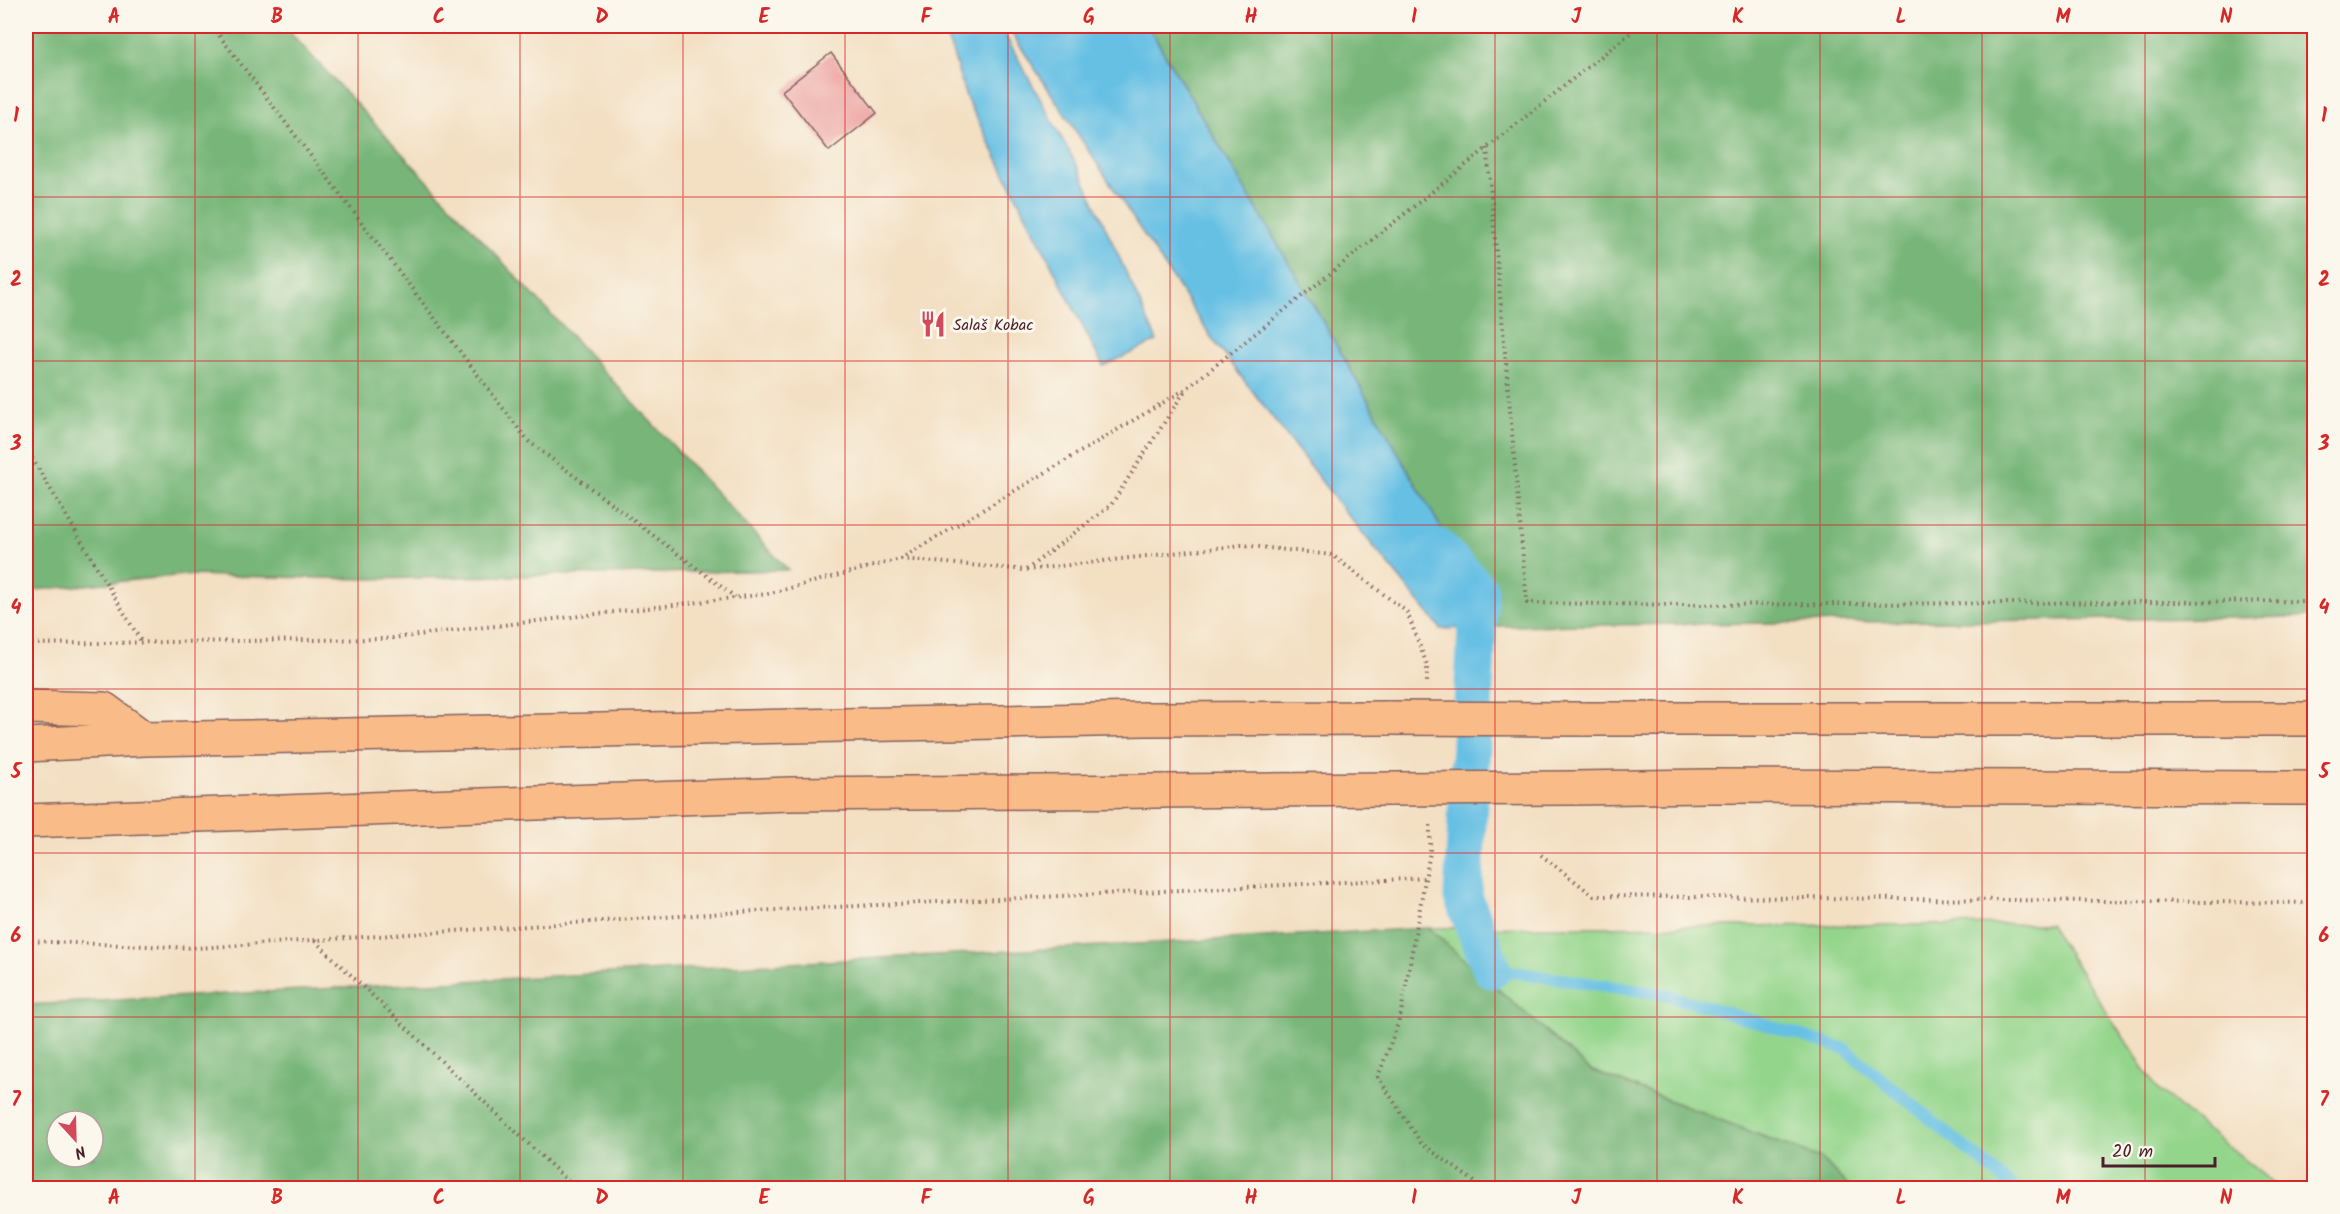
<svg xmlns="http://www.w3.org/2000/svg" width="2340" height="1214" font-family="Kalam,sans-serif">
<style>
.green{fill:#94d58c;stroke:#6f7a5c;stroke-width:1.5}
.forest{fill:#77b678;stroke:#606a52;stroke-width:1.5;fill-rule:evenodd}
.water{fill:#66c0e4;stroke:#587088;stroke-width:1.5}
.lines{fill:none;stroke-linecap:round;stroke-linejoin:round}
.stream{stroke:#66c0e4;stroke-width:12}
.canal{stroke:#66c0e4;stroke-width:39}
.building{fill:#eb9896}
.highway-casing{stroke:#856260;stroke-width:36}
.path{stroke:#856260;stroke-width:4;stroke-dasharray:1.5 4.5;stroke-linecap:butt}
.highway{stroke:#f9bc89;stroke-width:33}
.highway-bridge-casing{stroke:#856260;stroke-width:36;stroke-linecap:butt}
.highway-bridge{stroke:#f9bc89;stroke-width:33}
.grid{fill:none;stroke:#d62828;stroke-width:1.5;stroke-opacity:0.55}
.labels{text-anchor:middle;stroke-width:6;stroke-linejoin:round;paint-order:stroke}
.poi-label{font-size:16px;fill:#4a1f2b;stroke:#fbf7ec;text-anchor:start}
.neatline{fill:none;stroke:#d62828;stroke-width:2}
.grid-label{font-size:20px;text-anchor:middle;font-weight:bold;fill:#d62828}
</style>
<rect width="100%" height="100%" fill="#fbf7ec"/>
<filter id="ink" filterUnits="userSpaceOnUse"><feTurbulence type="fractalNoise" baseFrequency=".0167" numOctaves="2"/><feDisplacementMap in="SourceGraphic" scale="12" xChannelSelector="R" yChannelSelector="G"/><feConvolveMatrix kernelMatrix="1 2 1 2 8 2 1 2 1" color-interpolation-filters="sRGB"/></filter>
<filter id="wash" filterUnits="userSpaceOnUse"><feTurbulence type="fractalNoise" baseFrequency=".008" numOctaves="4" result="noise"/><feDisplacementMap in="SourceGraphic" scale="24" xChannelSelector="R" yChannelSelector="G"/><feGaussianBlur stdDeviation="1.35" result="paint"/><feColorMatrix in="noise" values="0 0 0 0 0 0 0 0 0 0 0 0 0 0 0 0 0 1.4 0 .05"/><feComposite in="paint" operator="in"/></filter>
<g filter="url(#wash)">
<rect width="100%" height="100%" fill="#f3dfc2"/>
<path class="green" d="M2049,924L2158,1090L2279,1188H1850L1822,1159L1590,1070L1428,928Z"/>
<path class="forest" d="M26,26H284L788,570L369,579L184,575L26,591Z
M1148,26H2314V617L1497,626L1306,292Z
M1428,928L1590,1070L1822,1159L1850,1188H26V1005ZM57,1121H93V1157H57Z"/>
<path class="water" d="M941,26H1000L1081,173L1157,341L1103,366L966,97L952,51Z
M1007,26H1148L1306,292L1497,626L1441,629L1339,504L1211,337Z"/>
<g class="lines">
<path class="stream" d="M1492,969L1668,995L1845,1049L2014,1188"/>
<path class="canal" d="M1437,547L1479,591L1463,897L1492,969"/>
</g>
<g id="blocks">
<path class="building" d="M831,53L877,113L829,151L782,91Z"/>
</g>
</g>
<g filter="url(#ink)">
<use href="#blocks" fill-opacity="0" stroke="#856260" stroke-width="1.5"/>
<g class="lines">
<g class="highway-casing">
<path id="highway" d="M26,707L104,709L145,739
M1582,719H2314
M26,745L145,739L1145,719L1390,718
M1574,788L1707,786L2314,788
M26,821L790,794L1392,789"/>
</g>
<path class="path" d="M212,26L528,441L735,597
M1487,148L1527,603L1686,605L2314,601
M26,448L142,643
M900,559L1186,389L1639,26
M1026,570L1242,545L1332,555L1407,612L1427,665V682
M26,644L384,639L767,594L900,559L1026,570L1111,505L1186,389
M1430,825V852L1400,1018L1378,1077L1421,1143L1483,1188
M1541,855L1594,896L2314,903
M26,941L197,948L755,911L1426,878
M315,941L575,1188"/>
<use href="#highway" class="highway"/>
<g class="highway-bridge-casing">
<path id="highway-bridge" d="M1390,718L1582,719
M1392,789L1574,788"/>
</g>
<use href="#highway-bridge" class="highway-bridge"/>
</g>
</g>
<path class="grid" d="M195,26V1188M358,26V1188M520,26V1188M683,26V1188M845,26V1188M1008,26V1188M1170,26V1188M1332,26V1188M1495,26V1188M1657,26V1188M1820,26V1188M1982,26V1188M2145,26V1188M26,197H2314M26,361H2314M26,525H2314M26,689H2314M26,853H2314M26,1017H2314"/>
<defs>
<g id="restaurant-bare" transform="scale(2.07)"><path d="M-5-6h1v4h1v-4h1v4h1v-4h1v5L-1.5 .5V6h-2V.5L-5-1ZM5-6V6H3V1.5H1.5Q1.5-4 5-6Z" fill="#d1495b" stroke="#fbf7ec" stroke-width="2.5" paint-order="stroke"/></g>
</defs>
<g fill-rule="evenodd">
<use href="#restaurant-bare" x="933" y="324"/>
</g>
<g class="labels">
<g class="poi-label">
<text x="953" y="330">Salaš Kobac</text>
</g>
</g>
<rect width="2340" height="1214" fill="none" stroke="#fbf7ec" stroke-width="66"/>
<g transform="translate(75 1139) rotate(158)"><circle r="28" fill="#fbf7ec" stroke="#b4a19f" stroke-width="1.5"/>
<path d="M0-4.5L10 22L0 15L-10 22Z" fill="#d1495b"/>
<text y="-9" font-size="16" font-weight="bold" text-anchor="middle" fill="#4a1f2b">N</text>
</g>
<path d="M2103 1157v9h112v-9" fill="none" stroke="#4a1f2b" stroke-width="3"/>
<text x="2112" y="1157" font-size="18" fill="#4a1f2b" stroke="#fbf7ec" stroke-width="4.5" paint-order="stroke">20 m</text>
<rect x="33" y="33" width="2274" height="1148" class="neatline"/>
<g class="grid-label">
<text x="114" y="23">A</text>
<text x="277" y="23">B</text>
<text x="439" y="23">C</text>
<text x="602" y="23">D</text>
<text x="764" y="23">E</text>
<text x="926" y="23">F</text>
<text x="1089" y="23">G</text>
<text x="1251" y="23">H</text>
<text x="1414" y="23">I</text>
<text x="1576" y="23">J</text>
<text x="1738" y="23">K</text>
<text x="1901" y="23">L</text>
<text x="2063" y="23">M</text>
<text x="2226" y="23">N</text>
<text x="16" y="122">1</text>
<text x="2324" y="122">1</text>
<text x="16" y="286">2</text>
<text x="2324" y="286">2</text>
<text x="16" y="450">3</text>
<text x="2324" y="450">3</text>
<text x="16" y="614">4</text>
<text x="2324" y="614">4</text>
<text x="16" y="778">5</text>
<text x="2324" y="778">5</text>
<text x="16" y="942">6</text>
<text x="2324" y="942">6</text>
<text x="16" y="1106">7</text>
<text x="2324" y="1106">7</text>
<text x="114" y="1204">A</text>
<text x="277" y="1204">B</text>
<text x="439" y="1204">C</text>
<text x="602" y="1204">D</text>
<text x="764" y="1204">E</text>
<text x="926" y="1204">F</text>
<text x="1089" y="1204">G</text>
<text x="1251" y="1204">H</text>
<text x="1414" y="1204">I</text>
<text x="1576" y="1204">J</text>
<text x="1738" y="1204">K</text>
<text x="1901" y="1204">L</text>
<text x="2063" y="1204">M</text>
<text x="2226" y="1204">N</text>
</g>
</svg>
